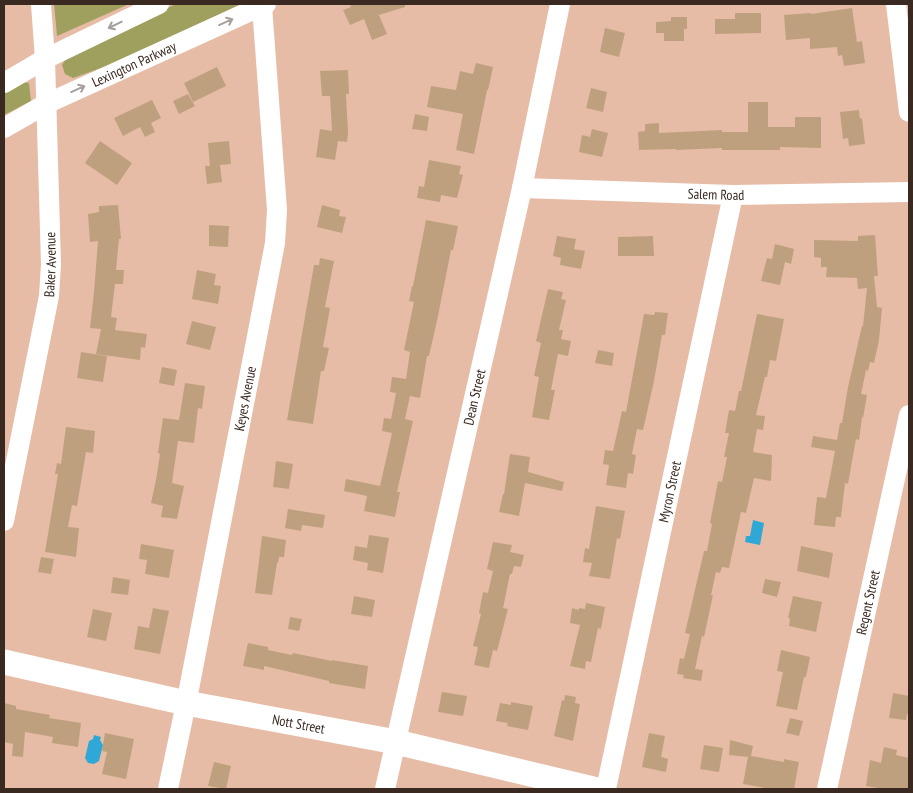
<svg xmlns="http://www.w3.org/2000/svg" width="913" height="793" font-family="'PT Sans Narrow',sans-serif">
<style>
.green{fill:#9fa05e}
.water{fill:#2fa8d7}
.building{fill:#bea07e}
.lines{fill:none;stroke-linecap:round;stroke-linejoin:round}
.minor{stroke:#fff;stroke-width:20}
.major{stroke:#fff;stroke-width:25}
.oneway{stroke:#a69f9b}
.labels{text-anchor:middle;stroke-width:5;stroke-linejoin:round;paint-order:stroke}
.street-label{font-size:14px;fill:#3a2921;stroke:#f8e2d6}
</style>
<rect width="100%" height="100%" fill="#e7bca6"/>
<path class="green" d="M54,4H129L57,36Z
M176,4H241L115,63L73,78L65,74L62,65L68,55Z
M21,82L29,83L31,101L4,115V92Z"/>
<path class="water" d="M753,520L764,523L760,545L745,542L746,536H750Z
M94,735L101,737L100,740L103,745L99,761L94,764L88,763L85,758L89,741L93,739Z"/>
<path class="building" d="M350,4H405V7L379,15L387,34L372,40L364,19L350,25L343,10L351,7Z
M852,8L857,42L862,41L865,63L844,66L842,55L838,56L837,47L810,49V38L786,40L784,15L811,13V14Z
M735,13H761V33L715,34V19H735Z
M671,17H687V29H684V41H664V33H656V22L671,21Z
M605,28L625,33L619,57L600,52Z
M476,63L493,67L488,90H487L474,154L456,150L463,114L427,107L431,86L456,90L460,71L473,74Z
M217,67L226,86L193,102L184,83Z
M348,70L349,94H346L348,133L347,142L338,141L335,160L316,157L320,129L332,131L330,96H322L320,71Z
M591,88L607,92L603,112L586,108Z
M188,94L195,106L179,114L173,101Z
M152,100L161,118L151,123L155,132L145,137L140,127L123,136L114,118Z
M748,102H768V127H795V117H821V148L780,147V150H722V148L676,150V149L639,150L638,132L645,131V124L659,123V133L722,130V132H748Z
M859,110L860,119L862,118L865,144L849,146L848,138L843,139L840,112Z
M415,114L429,117L427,131L412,129Z
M592,129L608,133L602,157L579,152L582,135L590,137Z
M100,141L132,163L117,185L85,163Z
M229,141L231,164L210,166L208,143Z
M429,160L461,166L459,174L463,175L457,198L441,195L440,202L417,198L419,186L424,187Z
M220,165L222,182L207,184L205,166Z
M118,205L121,239H119L116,270H124L123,284H115L111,317L117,318L115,330L147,334L145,348L141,347L140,360L96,354L101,329L90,328L94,292L98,241L90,242L88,214L99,212V206Z
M322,205L340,210L339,216L346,217L342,233L317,227Z
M426,220L458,226L453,250H451L438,316L429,356H427L420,398L410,396L405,419L413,421L397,492H400L395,517L364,511L367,496L344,491L346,479L380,486L392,433L382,431L384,418L391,419L396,393L390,392L392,377L406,379L410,352L404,350L414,302L409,301L412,286H413Z
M209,225L229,226L228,247L209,246Z
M875,235L878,276H874L877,307L882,308L879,340L874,363L870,362L868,371L866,370L861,394L867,395L863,418L862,417L859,440L856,439L848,484L845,483L841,517H836L835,527L814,525L817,497L826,498L835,451L811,447L813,436L837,440L840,423H842L848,387L862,326H863L867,288L858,289L857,278L826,277L827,267H821V258L814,257V240L858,241V236Z
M557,236L576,239L574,249L585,251L581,269L560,265L561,258L553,256Z
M653,236L654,256H618V237Z
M775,244L794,249L791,264L785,262L780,285L761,281L767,258L772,259Z
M320,258L334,261L325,307L330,308L323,347L329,348L324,371H321L313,424L287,420L314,265H319Z
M197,270L216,274L214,285L221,286L218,304L192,299Z
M548,289L563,292L561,299L566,300L559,330H563L561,339L571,341L568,356L558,354L551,390H555L549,420L532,417L539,377L534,376L541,343L536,341Z
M655,312L668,313L665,335H662L654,381L643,430L637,429L632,454L636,455L633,474L628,473L626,488L606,485L609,465L603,464L605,450L613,451L622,411L626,412L644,314L654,315Z
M757,314L784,319L776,361L770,360L767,377H765L756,415L765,416L763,430L757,429L753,452L772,455L771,481L754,478L746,513L741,512L729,568L722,567L720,573L716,572L711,595H713L704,637L702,636L695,669L703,670L701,681L683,678L684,675L677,674L680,658L684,659L690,634L685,633L704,551H707L712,524L710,523L718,481L722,482L727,457H724L729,433H725L729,410L735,411L739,391H741Z
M192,321L216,327L210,350L186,344Z
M598,350L614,353L612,366L595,363Z
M81,352L107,356L103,382L77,378Z
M162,367L177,370L174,386L159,383Z
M185,383L205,386L202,409L198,408L194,443L178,441L172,483L184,486L177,519L161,517L163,506L151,503L156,480L160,454L158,453L163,418L179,420Z
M66,427L95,431L93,453L86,452L77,506L72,505L68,527L79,528L76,557L45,552L58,474H55L57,463L61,464Z
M510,454L530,457L528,472L564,482L562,491L525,483L519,516L499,512L503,494H504Z
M276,461L293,464L289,489L273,487Z
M596,506L625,511L620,539L617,538L610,579L589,576L592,563L583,562L585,548L589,549Z
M288,509L325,515L323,528L302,525L301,531L285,528Z
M369,535L389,538L383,573L367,570L368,563L353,560L355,546L367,548Z
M262,536L286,540L284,557H279L278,563H277L272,595L255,593Z
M493,542L512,545L510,552L524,555L521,567L514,566L512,574H510L503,608L508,609L497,651L493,650L489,668L474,665L478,647L473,646L481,614L479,613L483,592L488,593L493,571L487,569Z
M141,544L174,550L169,578L145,574L147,560L139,559Z
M801,546L833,553L829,578L797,571Z
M41,557L54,559L51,574L38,572Z
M113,577L130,580L128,595L111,593Z
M765,579L781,582L777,597L762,593Z
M354,596L375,600L372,617L351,614Z
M793,596L822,602L816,632L789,626L790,618H788Z
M586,603L605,607L601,629L598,628L591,662L586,661L585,669L570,666L580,625L570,623L572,608L579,610V608L585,609Z
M153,608L169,611L160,654L134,649L138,626L149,628Z
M93,609L112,613L106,641L87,637Z
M290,617L302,619L299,631L288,629Z
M248,643L268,647V650L292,655L293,653L332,661V660L368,666L365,689L329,683V681L264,666V670L243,666Z
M781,650L810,657L806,677H804L797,710L776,706L783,672L777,671Z
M442,692L467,696L463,716L438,712Z
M893,693L909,696V714H907L906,720L889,718Z
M565,695L576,697L575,703L580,704L573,741L554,736L562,700L564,701Z
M511,702L533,706L528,730L507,726L508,723L496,721L500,703L511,705Z
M4,703L16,706V709L50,715L49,718L81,723L78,747L52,743L53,737L25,732L23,757L12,756L13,744L4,742Z
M790,718L803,721L799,736L786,733Z
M105,733L134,739L126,779L102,774L107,752L102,751Z
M649,733L665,736L661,757L668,759L666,772L642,767Z
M730,740L753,746L751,756L784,762V759L799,762L794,789H771L743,784L748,757L729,755Z
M704,745L723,748L719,772L700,769Z
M884,747L897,750L896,755L909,758V789H884L866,786L870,760L881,763Z
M214,762L231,766L226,789L208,786Z"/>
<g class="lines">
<g class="minor">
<path d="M896,4L909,112"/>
<path d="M4,83L45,59L159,4"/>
<path id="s1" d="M4,128L46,104L266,4"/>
<path id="s2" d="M522,188L733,195L909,192"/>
<path id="s3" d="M4,521L49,296L51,264L45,59L41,4"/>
<path id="s4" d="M168,789L189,689L275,243L277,210L262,6"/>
<path id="s5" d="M385,789L522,188L560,4"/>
<path id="s6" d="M606,789L733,195"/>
<path id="s7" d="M827,789L909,415"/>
</g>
<path class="major" id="s8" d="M4,662L186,703L396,742L593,789"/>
</g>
<defs><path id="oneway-shaft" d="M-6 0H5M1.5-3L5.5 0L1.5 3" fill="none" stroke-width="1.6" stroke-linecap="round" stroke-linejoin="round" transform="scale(1.25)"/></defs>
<g class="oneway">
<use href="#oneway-shaft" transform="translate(226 22) rotate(-24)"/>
<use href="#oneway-shaft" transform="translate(115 25) rotate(154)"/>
<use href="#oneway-shaft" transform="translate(78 89) rotate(-24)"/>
</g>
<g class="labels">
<g class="street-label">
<text dy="5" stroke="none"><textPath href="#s1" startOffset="145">Lexington Parkway</textPath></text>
<text dy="5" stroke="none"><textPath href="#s2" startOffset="194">Salem Road</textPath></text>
<text dy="5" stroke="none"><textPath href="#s3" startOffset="261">Baker Avenue</textPath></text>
<text dy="5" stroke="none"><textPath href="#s5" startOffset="402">Dean Street</textPath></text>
<text dy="5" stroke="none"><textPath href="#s4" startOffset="398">Keyes Avenue</textPath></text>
<text dy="5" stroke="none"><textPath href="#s6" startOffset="304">Myron Street</textPath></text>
<text dy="5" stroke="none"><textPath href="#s7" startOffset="191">Regent Street</textPath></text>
<text dy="5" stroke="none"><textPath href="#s8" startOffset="301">Nott Street</textPath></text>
</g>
</g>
<rect width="913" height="793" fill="none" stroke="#3a2921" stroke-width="10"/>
</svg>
